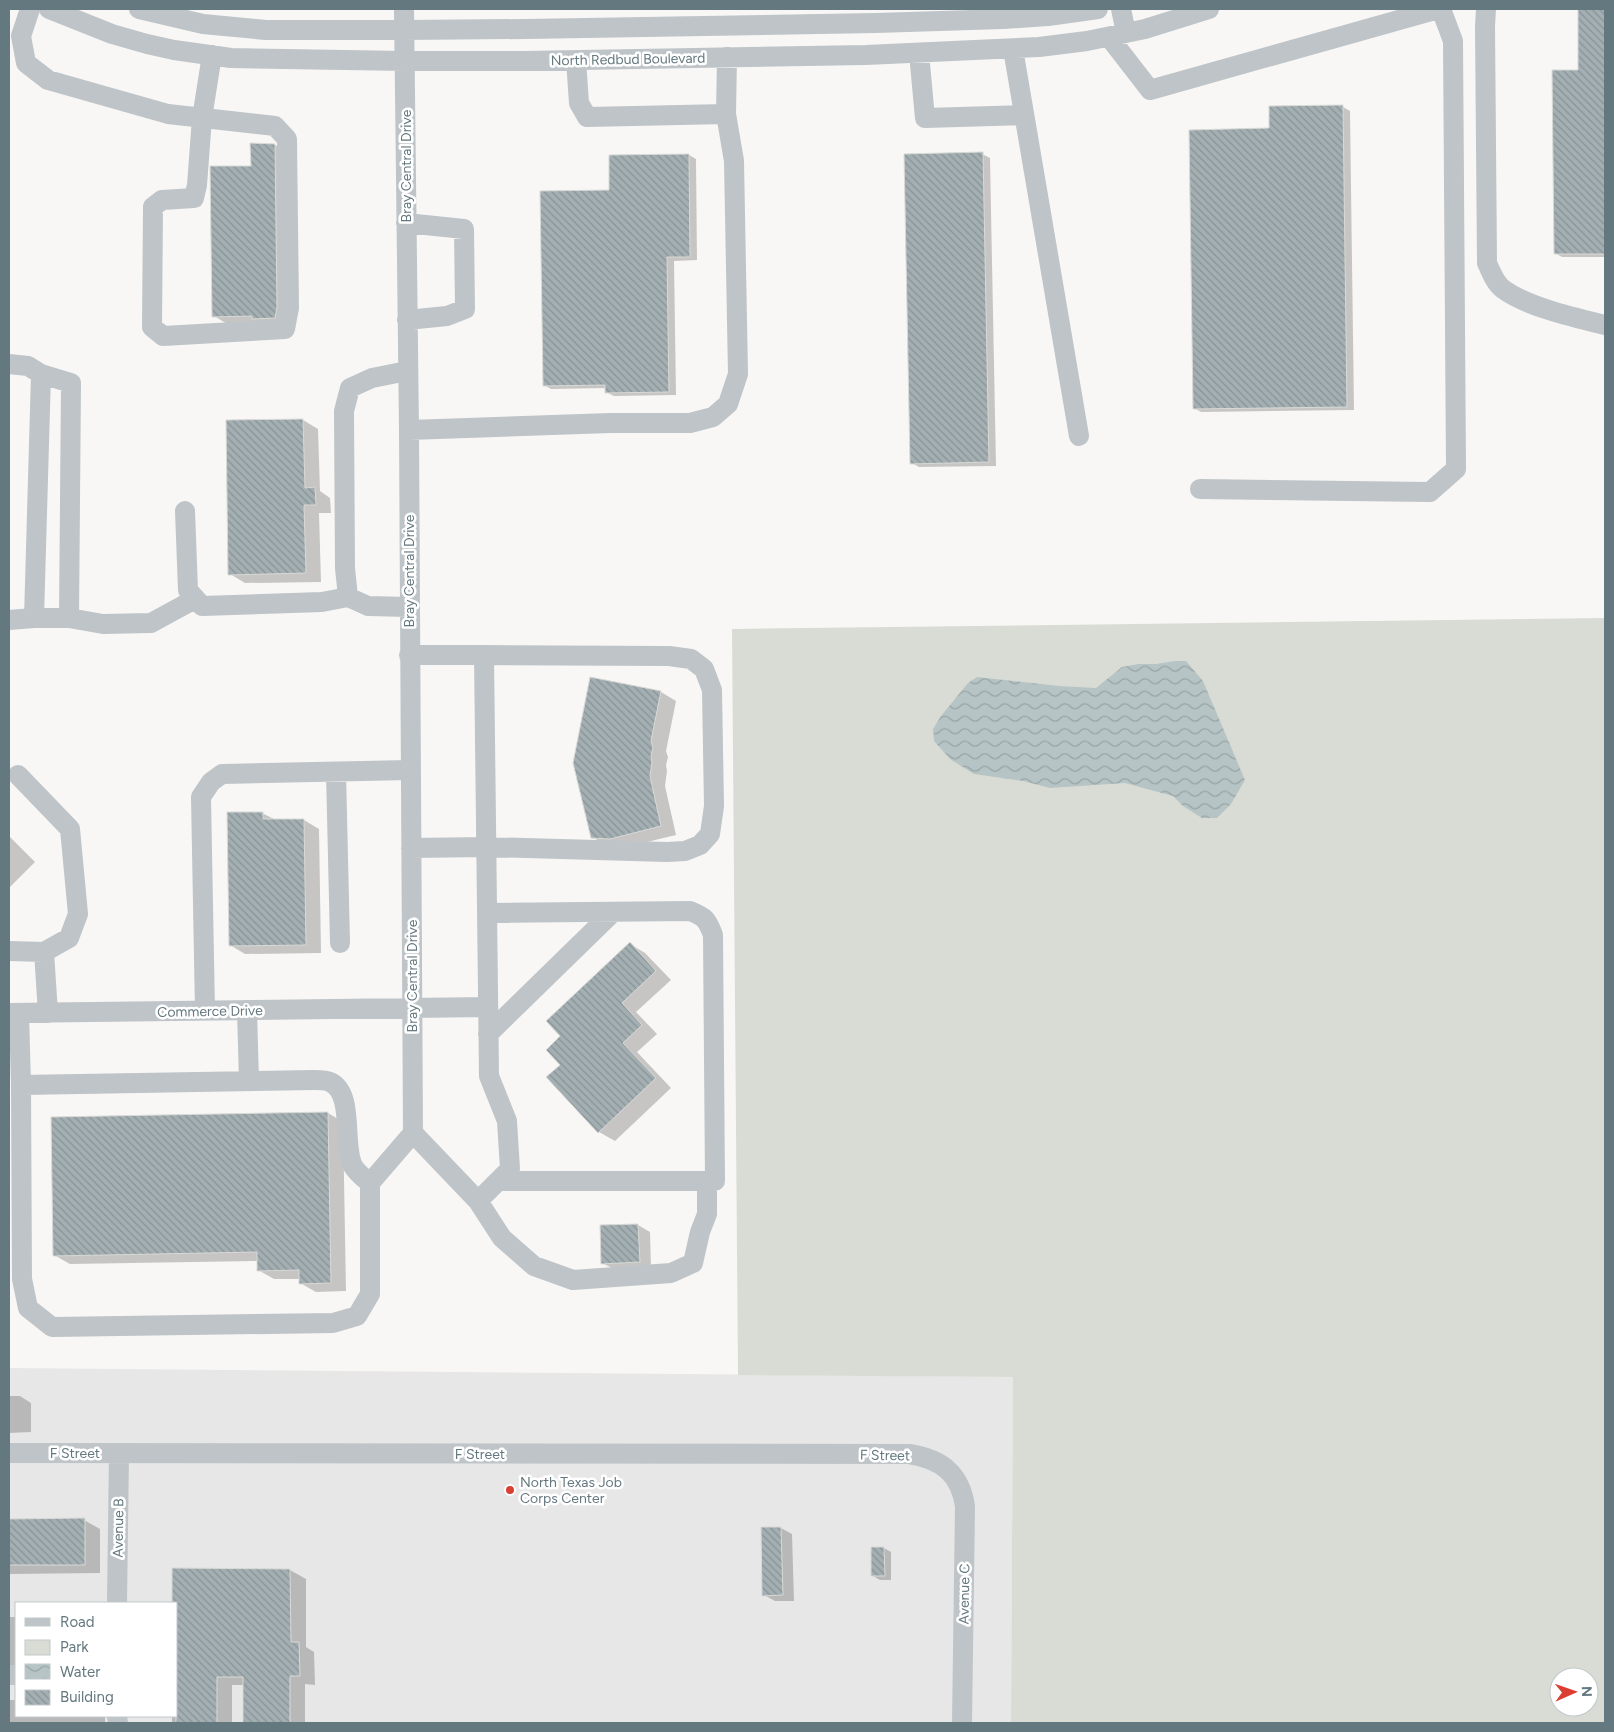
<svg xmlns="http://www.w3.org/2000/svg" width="1614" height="1732" font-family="Figtree,sans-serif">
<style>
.built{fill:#e6e7e6;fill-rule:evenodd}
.green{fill:#d9dcd4;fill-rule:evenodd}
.water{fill:url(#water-waves)}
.shadow{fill:#0003}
.building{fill:url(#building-back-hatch);stroke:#d9d9d7}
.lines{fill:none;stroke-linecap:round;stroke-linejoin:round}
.minor{stroke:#bec4c7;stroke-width:20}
.poi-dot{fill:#db3e32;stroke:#fff;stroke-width:2}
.labels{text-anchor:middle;stroke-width:5;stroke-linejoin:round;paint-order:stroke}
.street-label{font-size:14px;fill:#64787f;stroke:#fff}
.poi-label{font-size:14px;fill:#64787f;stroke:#fff;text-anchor:start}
</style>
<defs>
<pattern id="water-waves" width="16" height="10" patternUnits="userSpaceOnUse" patternTransform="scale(1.25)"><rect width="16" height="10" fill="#b6c4c6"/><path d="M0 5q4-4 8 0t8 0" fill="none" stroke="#98a4a6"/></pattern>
<pattern id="building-back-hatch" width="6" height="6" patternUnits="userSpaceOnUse" patternTransform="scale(1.25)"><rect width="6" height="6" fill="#a3afb2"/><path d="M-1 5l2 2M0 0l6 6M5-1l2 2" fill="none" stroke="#889396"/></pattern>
</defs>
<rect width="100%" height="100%" fill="#f8f7f5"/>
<path class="built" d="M9,1368L1013,1377L1011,1723H9ZM16,1603H176V1716H16Z"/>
<path class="green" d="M1605,618V1723H1011L1013,1377L738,1375L732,629ZM1559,1677H1589V1707H1559Z"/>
<path class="water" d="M1175,661H1186L1203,681L1245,780L1231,804L1217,818H1202L1183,806L1173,796L1125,783L1050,788L1023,781L974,774L950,759L934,741L933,729L941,716L968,683L977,677L1059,686L1096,688L1122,667L1138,664H1156Z"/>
<path class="shadow" d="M1579,9H1605V257H1562L1555,253L1580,71Z
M1343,107L1350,111L1354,410L1201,412L1194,408L1270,130Z
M275,145L290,154V326L229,325L214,316L252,167Z
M982,154L990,158L996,466L919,467L912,463Z
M689,155L696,159L697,260L674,261L676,395L614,396L606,392V388L551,389L544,385L611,191Z
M303,420L318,429L320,491L330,498L331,513H319L321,582L245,583L230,574L227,421Z
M661,692L676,701L666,751L668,757L666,765L667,771L665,786L676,835L626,847L608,846L592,837Z
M262,813L276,820H304L319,829L321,953L245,954L230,945Z
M9,836L35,862L9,888Z
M630,944L645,953L671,980L636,1012L657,1034L637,1052L671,1088L615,1141L599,1132L548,1077L562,1065V1036Z
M328,1113L343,1122L346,1291L316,1292L300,1283V1279H274L258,1270V1261L70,1264L54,1255Z
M638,1225L650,1232L651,1268L614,1269L602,1263L601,1226Z
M9,1396H20L31,1403V1432L9,1433Z
M9,1520H84L100,1529V1573L9,1574Z
M762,1528H781L792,1534L794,1601H775L764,1595Z
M884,1548L891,1552V1580H880L873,1576Z
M173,1570H290L306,1579V1647L314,1652L315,1685L305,1684V1723H244V1685H232V1723H172V1716H176V1603H173Z
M9,1617H16V1668H9Z
M9,1700H16V1716H105V1723H9Z"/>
<path class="building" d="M1578,9H1605V254H1554L1552,70H1578Z
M1343,105L1347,407L1193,409L1189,130L1269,128V106Z
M250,143L275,144L277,307L275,318L252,319V316L212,317L210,166H251Z
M983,152L989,462L910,464L904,154Z
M689,154L690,257H667L669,392L605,393V385L543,386L540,191L609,190V155Z
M303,419L305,488L315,487L316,505H304L306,573L228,575L226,420Z
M590,677L661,691L651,741L653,747L651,756L652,762L650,776L661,826L610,839L591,838L573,763Z
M227,812H263V819H304L306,945L229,946Z
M630,942L656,971L622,1003L642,1025L623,1043L656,1078L598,1133L546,1077L560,1065L546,1050L560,1036L546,1021Z
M328,1112L331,1283L299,1284V1270L257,1271V1252L53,1256L51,1117Z
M638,1224L640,1262L601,1264L600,1225Z
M85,1518V1565H9V1519Z
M761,1527H781L783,1595L762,1596Z
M871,1547H884L885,1576H871Z
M172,1568L290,1569L291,1642H299L300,1676H290V1723H243V1677H217V1723H176V1603H172Z"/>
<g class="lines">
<path class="minor" d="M30,9L21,36L26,63L48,80L168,114L275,126L287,139L289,308L285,329L163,336L152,327L153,207L162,200L194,198L197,185L202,118L212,55
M49,9L112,34L147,44L174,50L231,58L405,61H524L866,55L1039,47L1087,41L1145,29L1209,9
M139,9L203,24L266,30H404L525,29L876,23L1003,19L1048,16L1098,9
M404,9L409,430L413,1133
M1121,9L1126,33
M1486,9L1485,26L1487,263C1491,272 1495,283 1503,289C1527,307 1576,318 1605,325
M1109,37L1150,90L1438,9
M1013,49L1079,436
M919,53L925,118L1024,115
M576,60L579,103L587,117L726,114
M406,223L464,229L465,309L447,316L407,320
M9,364L28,366L41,374L34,618L9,620
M407,371L372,378L350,388L344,411L345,568L348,597L368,606L409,607
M409,430L611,423H690L713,417L728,404L738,374L734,161L726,114L727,57
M1200,489L1430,492L1456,469L1453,41L1441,9
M185,511L188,590L202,606L322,602L348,597
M34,618H69L71,383L41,374
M69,618L103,624L151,623L195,599
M409,655H484L489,1076L507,1121L510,1169L478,1201L413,1133
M336,772L340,943
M18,775L70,829L78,914L69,938L44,952L48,1013
M411,848L486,847L667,852L685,851L700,845L710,834L714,806L712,690L704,669L691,659L669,656L484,655
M487,913L690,911C705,917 707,919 713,935L715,1181H498
M9,951L44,952
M247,1010L249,1081
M205,1011L201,797L211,782L222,774L410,770
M9,1013L487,1007
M19,1013L21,1085L314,1080C318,1080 326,1080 330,1082C355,1093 342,1145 353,1166C357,1173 364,1178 370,1183L413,1133
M488,1034L613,912
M21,1085L22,1279L28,1308L52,1327L333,1323L357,1316L370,1294V1183
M478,1201L502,1238L534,1266L573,1280L671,1273L693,1263L700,1232L707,1214V1181
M9,1453L909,1454C941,1459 960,1473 965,1506L962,1723
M117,1603L119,1453
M9,1675H16
M117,1716L118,1723"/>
</g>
<circle class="poi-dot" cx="510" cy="1490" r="5"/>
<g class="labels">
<g class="street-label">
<text transform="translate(628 59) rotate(-1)" y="5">North Redbud Boulevard</text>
<text transform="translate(406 166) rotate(-90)" y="5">Bray Central Drive</text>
<text transform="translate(409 571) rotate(-90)" y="5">Bray Central Drive</text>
<text transform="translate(412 976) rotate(-90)" y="5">Bray Central Drive</text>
<text transform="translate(210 1011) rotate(-1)" y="5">Commerce Drive</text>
<text x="75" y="1458">F Street</text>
<text x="480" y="1459">F Street</text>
<text transform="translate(885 1455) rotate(1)" y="5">F Street</text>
<text transform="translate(118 1528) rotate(-89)" y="5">Avenue B</text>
<text transform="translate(964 1594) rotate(-89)" y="5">Avenue C</text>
</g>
<g class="poi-label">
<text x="520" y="1487">North Texas Job<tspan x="520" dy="16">Corps Center</tspan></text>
</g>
</g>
<rect width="1614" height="1732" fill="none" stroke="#64787f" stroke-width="20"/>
<rect x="15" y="1602" width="162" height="115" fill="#ffffff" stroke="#c1c9cc"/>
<rect x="25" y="1618" width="25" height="8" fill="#bec4c7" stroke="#c1c9cc"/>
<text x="60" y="1627" font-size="15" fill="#64787f">Road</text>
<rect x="25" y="1640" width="25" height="15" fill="#d9dcd4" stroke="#c1c9cc"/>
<text x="60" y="1652" font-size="15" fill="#64787f">Park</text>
<rect x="25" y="1664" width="25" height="15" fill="url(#water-waves)" stroke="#c1c9cc"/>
<text x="60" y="1677" font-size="15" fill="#64787f">Water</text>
<rect x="25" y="1690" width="25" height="15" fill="url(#building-back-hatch)" stroke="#c1c9cc"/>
<text x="60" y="1702" font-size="15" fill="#64787f">Building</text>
<g transform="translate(1574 1692) rotate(88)"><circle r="24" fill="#ffffff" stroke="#c1c9cc"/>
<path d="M0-4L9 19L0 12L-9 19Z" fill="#db3e32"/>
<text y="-8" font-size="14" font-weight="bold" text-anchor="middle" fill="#64787f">N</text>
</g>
</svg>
